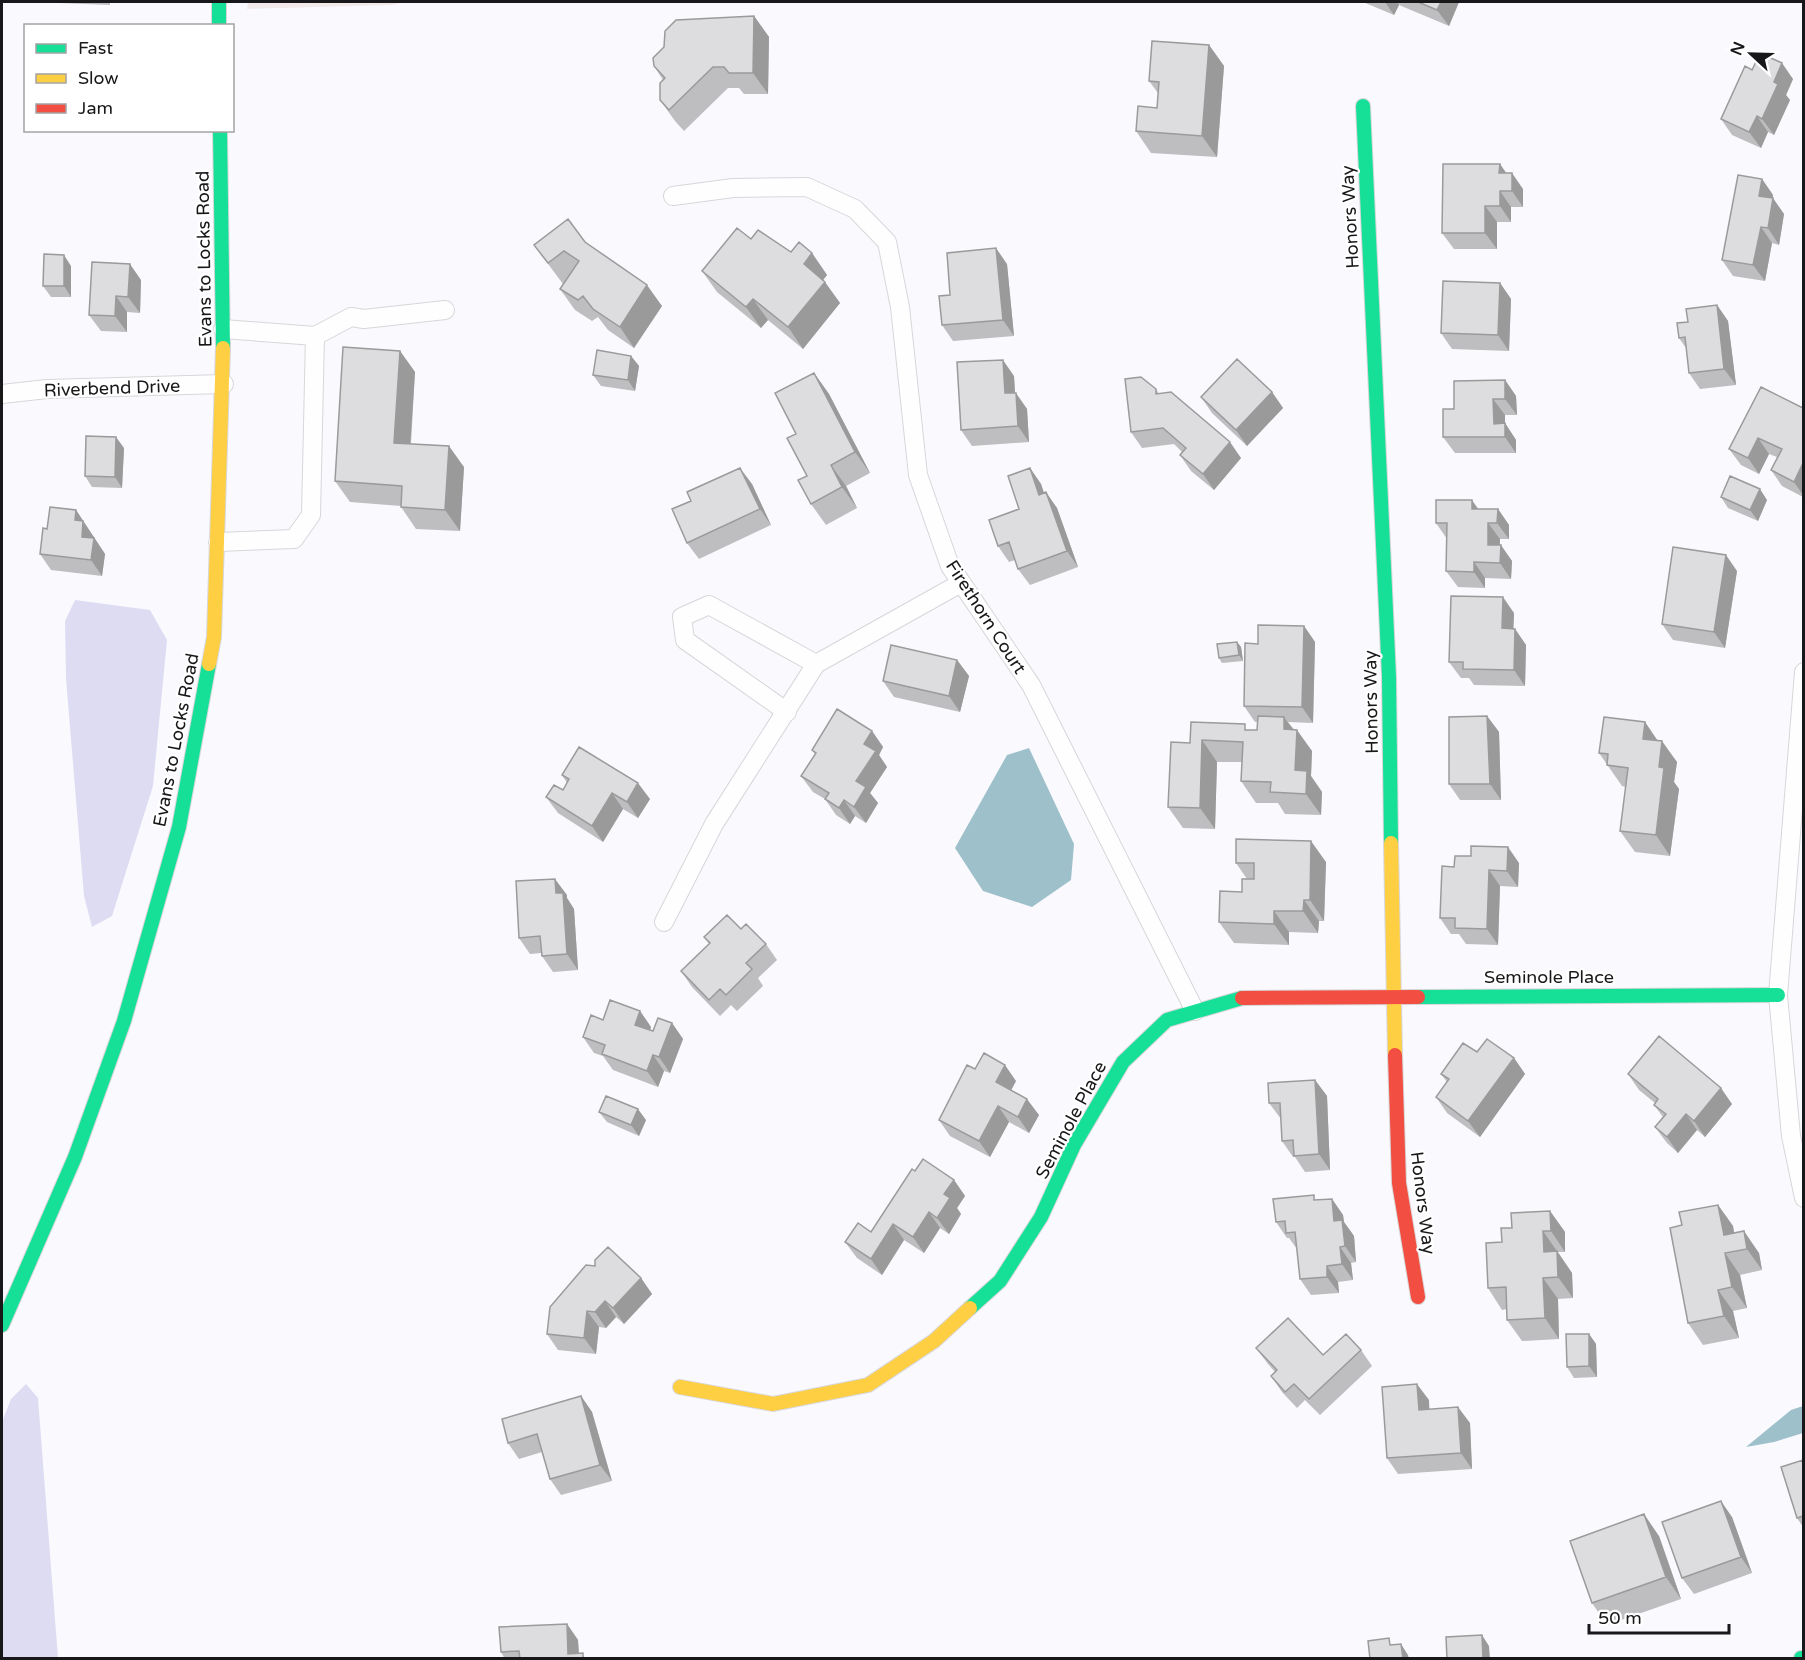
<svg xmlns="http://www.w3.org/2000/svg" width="1805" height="1660" font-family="'Varela Round',sans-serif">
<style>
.education{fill:#f2e9eb}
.green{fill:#dddcf3}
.water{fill:#9dc0cb}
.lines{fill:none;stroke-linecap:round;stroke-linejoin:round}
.street-casing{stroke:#d7d7da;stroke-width:20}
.fast-casing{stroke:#d7d7da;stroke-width:16}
.slow-casing{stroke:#d7d7da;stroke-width:16}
.jam-casing{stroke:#d7d7da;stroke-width:16}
.street{stroke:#fefeff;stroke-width:18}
.fast{stroke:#16e098;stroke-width:14}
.slow{stroke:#ffcf43;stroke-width:14}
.jam{stroke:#f24e42;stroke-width:14}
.wall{fill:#bebdbf}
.shaded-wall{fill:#9b9a9b}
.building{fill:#dddcde;stroke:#9b9a9b;stroke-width:1.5}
.labels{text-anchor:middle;stroke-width:4.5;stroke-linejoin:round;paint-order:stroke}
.street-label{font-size:18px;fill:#18181a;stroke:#fff}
</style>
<rect width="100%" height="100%" fill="#fafafe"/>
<path class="education" d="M248,2H406L391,5L247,9Z"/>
<path class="green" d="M75,600L150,610L167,640L153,786L112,916L92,927L84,896L66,679L65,621Z
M26,1384L38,1398L58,1658H2V1422L11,1399Z"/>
<path class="water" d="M1029,748L1074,844L1071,880L1032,907L983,891L955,848L1007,755Z
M1803,1406V1433L1774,1442L1746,1447L1791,1410Z"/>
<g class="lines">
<g class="street-casing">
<path id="street" d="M673,196L733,188L807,187L855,209L887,242L900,307L918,475L950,566L1031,685L1195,1011
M223,329L315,336L351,317L364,319L445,310
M2,394L47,389L224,384
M218,542L294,539L311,515L315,336
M1804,672L1778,995L1791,1136L1804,1198
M787,712L685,640L682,617L709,605L816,664
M664,922L714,824L816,664L961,583"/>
</g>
<g class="fast-casing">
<path id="fast" d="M219,2V26
M1363,106L1389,677L1391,843
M220,130L223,348
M1418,997L1778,995
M970,1308L1000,1281L1041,1217L1074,1145L1123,1062L1167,1020L1242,998
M2,1325L75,1157L124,1021L179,827L209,664
M1801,1658H1804"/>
</g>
<g class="slow-casing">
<path id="slow" d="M209,664L214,637L223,348
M1391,843L1395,1055
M680,1387L773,1404L868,1385L934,1341L970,1308"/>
</g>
<g class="jam-casing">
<path id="jam" d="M1242,998L1418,997
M1395,1055L1399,1183L1418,1297"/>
</g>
<use href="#street" class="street"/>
<use href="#fast" class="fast"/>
<use href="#slow" class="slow"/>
<use href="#jam" class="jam"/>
</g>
<path class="wall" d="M58,2H110V5L59,3Z
M1363,2H1459L1449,26L1399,5L1394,15Z
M754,16L769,37L768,94H744L739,88H728L684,131L675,121L660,100L663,80L654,66Z
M1209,45L1224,66L1217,157L1151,153L1136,131L1157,108L1158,93L1149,81Z
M1752,70L1793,79L1786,95L1790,100L1774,135L1768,132L1761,148L1732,135L1721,119Z
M1500,164L1506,173L1523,189V207H1511V222H1497V249H1454L1442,233Z
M1762,179L1773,195L1772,198L1784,214L1779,245L1772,243L1765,281L1733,276L1722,260Z
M751,239L791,252L812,253L827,275L823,280L840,303L803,349L768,320L761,328L717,292L702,271Z
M585,242L662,306L634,348L608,330L598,317L592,321L575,310L560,289L563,284L534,245Z
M1007,264L1014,336L953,341L942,325L950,295Z
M71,266V297H51L43,286Z
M141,280L140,313L127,312V332L101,331L89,315Z
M1500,283L1511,299L1509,351L1452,349L1441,333Z
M1717,305L1728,321L1736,385L1700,389L1689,373L1686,348L1679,338L1688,322Z
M400,351L415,372L411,444L464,467L460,531L416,529L401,507V506L350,502L335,481Z
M631,356L639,366L635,391L601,386L593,375Z
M814,373L829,394L870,473L846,486L857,508L826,525L811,504L807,476L796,434Z
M1014,376L1015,393L1027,409L1029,442L972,446L961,430Z
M1505,380L1516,396L1517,415H1505V423L1516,440V453H1455L1443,437L1454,409Z
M1156,389L1159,394L1241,458L1214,490L1191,471L1180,455L1182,452L1174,444L1142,448L1131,432Z
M1272,392L1283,408L1247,446L1212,413L1201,397Z
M1803,408V497L1782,486L1771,470L1777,457L1769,454L1759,474L1741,465L1729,449Z
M124,448L122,488L92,487L85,476Z
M1030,468L1041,484L1044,493L1057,508L1078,567L1030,585L1018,569L1015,560L1009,562L998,546L1019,509Z
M752,484L771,525L699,559L687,543Z
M1721,497L1767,500L1758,521L1728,508Z
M1478,509H1498L1509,525V539H1500V545L1512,561L1511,579L1485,578V588L1458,587L1446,571L1447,539L1436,523Z
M76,510L105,554L102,576L51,570L40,554L47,529Z
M1737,571L1725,648L1673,640L1662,624Z
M1514,613L1513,629H1515L1526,645L1525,686L1474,685L1469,678H1461L1449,662Z
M1304,626L1315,642L1313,723L1288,722L1312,751L1311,776L1322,792L1321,815L1285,814L1278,803H1256L1241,781L1242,762H1217L1215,829L1183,828L1168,807L1190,743L1250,730H1257L1258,722H1255L1244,706L1258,644Z
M1237,642L1241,647L1243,661L1222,663L1219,658Z
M957,660L969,676L960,712L894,697L883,681Z
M1487,716L1499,732L1501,800H1460L1449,784Z
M1645,722L1658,741L1677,762L1674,782L1679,789L1670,856L1635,852L1620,831L1626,787L1622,786L1599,753Z
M872,731L883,747L879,755L887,767L870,793L878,803L866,823L855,816L850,824L836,815L825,799L813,792L801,776L815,754L812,750Z
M562,775L650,799L638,818L623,809L603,842L558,813L546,797L563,790L567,783Z
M1326,862L1324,921H1319L1318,933L1289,932V945L1234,943L1219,922L1242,892L1247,879L1236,863Z
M1519,863L1518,887L1500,886L1498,945L1466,944L1459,934H1451L1440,918L1454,867Z
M567,895V898L574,909L578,970L553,972L542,956L541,953L530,954L519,938Z
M741,929L766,944L777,960L758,978L763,986L737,1011L731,1005L720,1016L692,987L681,971L709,944L704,937Z
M640,1011L651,1027L650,1030L653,1031L672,1023L683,1039L670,1073L664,1071L658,1087L613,1070L603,1056L594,1053L583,1037L603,1020Z
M1477,1052L1514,1058L1525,1074L1480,1137L1447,1113L1436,1097L1447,1082L1441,1074Z
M975,1069L1016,1081L1011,1090L1039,1115L1029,1133L1009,1122L990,1157L950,1136L939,1120Z
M1628,1074L1732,1104L1705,1137L1697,1130L1678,1153L1667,1143L1655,1127L1663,1117L1654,1105L1655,1103L1639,1090Z
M1315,1080L1327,1096L1330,1170L1305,1172L1295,1157H1293L1282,1141L1281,1119L1269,1103Z
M599,1112L646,1120L639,1136L607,1122Z
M915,1171L954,1180L965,1196L957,1208L961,1214L949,1234L940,1228L924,1253L904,1240L882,1275L857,1258L845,1242L871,1232Z
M1332,1199L1343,1215L1344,1222L1354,1236L1356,1262L1351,1263L1353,1280L1338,1282L1339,1293L1311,1295L1300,1279L1297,1249L1289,1238H1287L1276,1222L1317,1200Z
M1718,1205L1733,1226L1734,1233L1759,1253L1762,1270L1740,1275L1747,1308L1733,1311L1739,1338L1703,1345L1688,1323L1682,1225Z
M1550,1211L1565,1232V1252H1558L1572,1273L1573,1298L1558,1299L1559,1339L1522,1341L1507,1320V1309L1502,1310L1488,1288L1502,1242Z
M641,1278L652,1294L624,1324L616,1317L606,1328L599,1327L596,1354L558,1350L547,1334Z
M1589,1334L1596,1344L1597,1377L1574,1378L1567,1367Z
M1256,1348L1323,1355L1361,1350L1372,1366L1320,1415L1305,1400L1297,1408L1282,1392L1271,1376L1275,1372L1268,1364Z
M581,1396L592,1412L612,1481L561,1495L550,1479L542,1452L519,1459L508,1443Z
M1429,1400V1409L1470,1423L1472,1469L1398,1474L1387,1458Z
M1803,1460V1527L1797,1518Z
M1732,1517L1752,1573L1694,1594L1682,1578Z
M1659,1536L1681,1599L1607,1625L1592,1603Z
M567,1624L578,1640L579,1653L587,1659H505L501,1652Z"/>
<path class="shaded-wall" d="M1385,2H1397L1399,5L1394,15Z
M1441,2H1459L1449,26L1437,10Z
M754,16L769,37L768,94L753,73Z
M1209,45L1224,66L1217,157L1202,136Z
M1782,63L1793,79L1786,95L1790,100L1774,135L1762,119L1774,82Z
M1757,116L1768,132L1761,148L1749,132Z
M1500,164L1511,180L1499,173Z
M1512,173L1523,189V207L1512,191Z
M1762,179L1773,195L1770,212L1759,196Z
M1500,191L1511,207V222L1500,206Z
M1773,198L1784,214L1779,245L1768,228Z
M1485,206L1497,222V249L1485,233Z
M1761,227L1772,243L1765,281L1753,265Z
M996,248L1007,264L1014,336L1003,320Z
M812,253L827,275L819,285L804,264Z
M64,255L71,266V297L64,286Z
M130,264L141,280L140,313L128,297Z
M825,282L840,303L803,349L788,327Z
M1500,283L1511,299L1509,351L1498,335Z
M647,285L662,306L634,348L620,327Z
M116,296L127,312V332L115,316Z
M753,299L768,320L761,328L746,307Z
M1717,305L1728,321L1736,385L1724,369Z
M400,351L415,372L409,464L394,443Z
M631,356L639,366L635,391L628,380Z
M1003,360L1014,376L1016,409L1005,393Z
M814,373L829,394L870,473L855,452Z
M1505,380L1516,396L1517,415L1505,399Z
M1272,392L1283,408L1247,446L1236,430Z
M1016,393L1027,409L1029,442L1018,426Z
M1493,399L1505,415V437L1494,424Z
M1505,423L1516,440V453L1505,437Z
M116,437L124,448L122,488L115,477Z
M1758,438L1769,454L1759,474L1748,458Z
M1230,442L1241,458L1214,490L1203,474Z
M449,446L464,467L460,531L445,510Z
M1803,463V495L1794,482Z
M831,465L846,486L857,508L842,487Z
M740,468L752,484L771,525L760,509Z
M1030,468L1041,484L1050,511L1039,495Z
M1760,489L1767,500L1758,521L1750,510Z
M1046,492L1057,508L1078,567L1067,551Z
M1472,500L1483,516L1472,509Z
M1498,509L1509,525V539L1497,523Z
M76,510L105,554L102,576L91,560L75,520Z
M1488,523L1500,539L1499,561L1488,545Z
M1501,545L1512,561L1511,579L1500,563Z
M1726,555L1737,571L1725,648L1714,632Z
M1474,562L1485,578V588L1474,572Z
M1503,597L1514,613L1513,644L1502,628Z
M1304,626L1315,642L1313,723L1302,707Z
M1515,629L1526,645L1525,686L1514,670Z
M1237,642L1241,647L1243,661L1239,655Z
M957,660L969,676L960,712L949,696Z
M1487,716L1499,732L1501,800L1490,784Z
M1284,717L1297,735V730L1312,751L1311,776L1322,792L1321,815L1306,794L1295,770L1284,729Z
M1645,722L1659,743L1643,739Z
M872,731L883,747L879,755L887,767L870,793L878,803L866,823L854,807L856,781L864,744Z
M1202,740L1217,762L1215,829L1200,808Z
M1662,741L1677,762L1674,782L1679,789L1670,856L1656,835L1659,767Z
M638,783L650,799L638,818L627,802Z
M612,793L623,809L603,842L592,826Z
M844,800L855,816L850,824L839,808Z
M1311,841L1326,862L1324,921L1310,900Z
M1508,847L1519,863L1518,887L1507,871Z
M1489,870L1500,886L1498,945L1487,929Z
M555,879L567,895V898L574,909L578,970L567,954L556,893Z
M1304,900L1319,921L1318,933L1303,911Z
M1274,911L1289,932V945L1274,924Z
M640,1011L651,1027L646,1041L635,1025Z
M672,1023L683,1039L670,1073L659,1057Z
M653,1055L664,1071L658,1087L647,1071Z
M1514,1058L1525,1074L1480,1137L1468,1121Z
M1005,1065L1016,1081L1007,1098L996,1082Z
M1315,1080L1327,1096L1330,1170L1319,1154Z
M1721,1088L1732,1104L1705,1137L1694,1121Z
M1027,1099L1039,1115L1029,1133L1018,1117Z
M998,1106L1009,1122L990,1157L979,1141Z
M638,1109L646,1120L639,1136L631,1125Z
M1686,1114L1697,1130L1678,1153L1667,1137Z
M954,1180L965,1196L957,1208L961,1214L949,1234L937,1218L944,1194Z
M1332,1199L1343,1215L1344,1222L1354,1236L1356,1262L1345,1246L1334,1221Z
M1718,1205L1733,1226L1737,1251L1724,1235Z
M1550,1211L1565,1232V1252L1551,1231Z
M929,1212L940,1228L924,1253L913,1237Z
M893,1224L904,1240L882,1275L871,1259Z
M1543,1231L1572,1273L1573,1298L1558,1277L1544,1252Z
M1744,1231L1759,1253L1762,1270L1747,1249Z
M1340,1247L1351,1263L1353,1280L1342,1264Z
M1725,1253L1740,1275L1747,1308L1732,1287Z
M1327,1266L1338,1282L1339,1293L1327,1277Z
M641,1278L652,1294L624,1324L613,1308Z
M1543,1278L1558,1299L1559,1339L1545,1318Z
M1718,1290L1733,1311L1739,1338L1724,1316Z
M605,1301L616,1317L606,1328L595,1312Z
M587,1311L599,1327L596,1354L584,1338Z
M1589,1334L1596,1344L1597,1377L1589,1366Z
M1417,1384L1429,1400L1430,1426L1419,1410Z
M581,1396L592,1412L612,1481L600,1465Z
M1458,1407L1470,1423L1472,1469L1461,1453Z
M1721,1501L1732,1517L1752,1573L1741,1557Z
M1644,1514L1659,1536L1681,1599L1666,1577Z
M567,1624L578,1640L579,1659L568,1654Z
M1482,1635L1489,1646L1490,1659H1483Z
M1401,1644L1408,1655L1409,1659H1403Z"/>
<path class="building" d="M1418,2H1441L1437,10Z
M754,16L753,73H729L724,67H713L669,110L660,100V83L665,78L654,66L653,58L664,47L665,31L676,20Z
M1152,41L1209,45L1202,136L1136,131L1138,106L1157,108L1159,82L1149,81Z
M1760,53L1782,63L1774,82L1778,84L1762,119L1757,116L1749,132L1721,119L1745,66L1752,70Z
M1443,164H1500L1499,173H1512V191H1500V206H1485V233H1442Z
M1738,175L1762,179L1759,196L1773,198L1768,228L1761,227L1753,265L1722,260Z
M568,219L585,242L647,285L620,327L593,309L583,296L578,300L560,289L579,261L564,251L548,263L534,245Z
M737,228L751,239L758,230L791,252L799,242L812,253L804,264L825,282L788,327L753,299L746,307L702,271Z
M996,248L1003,320L942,325L939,296L950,295L947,253Z
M44,254L64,255V286H43Z
M92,262L130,264L128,297L116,296L115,316L89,315Z
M1443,281L1500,283L1498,335L1441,333Z
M1717,305L1724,369L1689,373L1685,337L1679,338L1677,323L1688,322L1686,309Z
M343,347L400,351L394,443L449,446L445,510L401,507L402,486L335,481Z
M597,350L631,356L628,380L593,375Z
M1237,359L1272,392L1236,430L1201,397Z
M1003,360L1005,393H1016L1018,426L961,430L957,362Z
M814,373L855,452L831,465L842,487L811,504L798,480L807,476L787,438L796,434L775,393Z
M1141,377L1156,389V394L1171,392L1230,442L1203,474L1180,455L1186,448L1163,428L1131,432L1125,379Z
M1505,380V399H1493L1494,424L1505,423V437H1443V409H1454V381Z
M1761,387L1803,408V463L1794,482L1771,470L1782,449L1758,438L1748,458L1729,449Z
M86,436L116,437L115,477L85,476Z
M740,468L760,509L687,543L672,509L691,501L687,492Z
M1030,468L1039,495L1046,492L1067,551L1018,569L1009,542L998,546L989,520L1019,509L1008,476Z
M1730,476L1760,489L1750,510L1721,497Z
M1436,500H1472V509H1498L1497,523H1488V545H1501L1500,563L1474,562V572L1446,571L1447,523H1436Z
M50,507L76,510L75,520L83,521L82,537L94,538L91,560L40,554L43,528L47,529Z
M1673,547L1726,555L1714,632L1662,624Z
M1451,596L1503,597L1502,628L1515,629L1514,670L1463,669V662H1449Z
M1258,625L1304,626L1302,707L1244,706L1245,643L1258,644Z
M1237,642L1239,655L1219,658L1217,644Z
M891,645L957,660L949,696L883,681Z
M837,709L872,731L864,744L876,751L856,781L866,787L854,807L844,800L839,808L825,799L829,793L801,776L816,753L812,750Z
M1258,716L1284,717V729L1297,730L1295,770L1307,771L1306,794L1270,792L1271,782L1241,781L1243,742L1202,740L1200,808L1168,807L1171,742L1190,743L1191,722L1245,724V730H1257Z
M1487,716L1490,784H1449V717Z
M1604,717L1645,722L1643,739L1662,741L1659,767L1664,768L1656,835L1620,831L1628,768L1607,765L1608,754L1599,753Z
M579,747L638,783L627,802L612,793L592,826L546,797L554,785L563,790L569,779L562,775Z
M1236,839L1311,841L1310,900H1304L1303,911H1274V924L1219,922L1220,891L1242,892V879H1254V863H1236Z
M1471,846L1508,847L1507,871L1489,870L1487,929L1455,928V918H1440L1442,866L1454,867L1455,856H1471Z
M555,879L556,893H563L567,954L542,956L540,936L519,938L516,881Z
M727,915L741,929L746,924L766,944L746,963L752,969L726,995L720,989L709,1000L681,971L710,943L704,937Z
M610,1000L640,1011L635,1025L653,1031L658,1018L672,1023L659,1057L653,1055L647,1071L602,1054L605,1045L583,1037L591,1015L603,1020Z
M1659,1036L1721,1088L1694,1121L1686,1114L1667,1137L1655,1127L1666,1114L1654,1105L1658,1099L1628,1074Z
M1487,1039L1514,1058L1468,1121L1436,1097L1449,1079L1441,1074L1463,1043L1477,1052Z
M984,1053L1005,1065L996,1082L1027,1099L1018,1117L998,1106L979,1141L939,1120L967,1065L975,1069Z
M1315,1080L1319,1154L1294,1156L1293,1140L1282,1141L1280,1103H1269L1268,1083Z
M606,1096L638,1109L631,1125L599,1112Z
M923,1159L954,1180L944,1194L950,1198L937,1218L929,1212L913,1237L893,1224L871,1259L845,1242L858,1223L871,1232L912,1169L915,1171Z
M1314,1195V1200L1332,1199L1334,1221L1342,1220L1345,1246L1340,1247L1342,1264L1327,1266V1277L1300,1279L1295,1232L1286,1233L1285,1221L1276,1222L1273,1199Z
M1718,1205L1724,1235L1744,1231L1747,1249L1725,1253L1732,1287L1718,1290L1724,1316L1688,1323L1670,1228L1682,1225L1679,1212Z
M1550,1211L1551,1231H1543L1544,1252L1557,1251L1558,1277L1543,1278L1545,1318L1507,1320L1506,1287L1488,1288L1486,1243L1502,1242L1501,1228H1512L1511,1213Z
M608,1247L641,1278L613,1308L605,1301L595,1312L587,1311L584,1338L547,1334L550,1307L586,1265L595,1266V1260Z
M1288,1318L1323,1355L1346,1334L1361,1350L1309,1399L1294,1384L1285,1392L1271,1376L1277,1370L1256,1348Z
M1566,1334H1589V1366L1567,1367Z
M1417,1384L1419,1410L1458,1407L1461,1453L1387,1458L1382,1387Z
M581,1396L600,1465L550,1479L537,1434L508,1443L502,1419Z
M1803,1460V1516L1797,1518L1781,1467Z
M1721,1501L1741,1557L1682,1578L1662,1522Z
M1644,1514L1666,1577L1592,1603L1570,1541Z
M567,1624L568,1654L583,1653V1659H520L519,1651L501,1652L499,1627Z
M1482,1635L1483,1659H1447L1446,1637Z
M1389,1638L1390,1645L1401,1644L1403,1659H1370L1368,1641Z"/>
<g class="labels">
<g class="street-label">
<text transform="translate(1350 217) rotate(-93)" y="6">Honors Way</text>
<text transform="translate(204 259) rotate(-91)" y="6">Evans to Locks Road</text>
<text transform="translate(112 388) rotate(-2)" y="6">Riverbend Drive</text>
<text transform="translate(986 617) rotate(57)" y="6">Firethorn Court</text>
<text transform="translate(1371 702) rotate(-91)" y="6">Honors Way</text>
<text transform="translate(176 740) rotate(-79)" y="6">Evans to Locks Road</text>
<text x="1549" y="983">Seminole Place</text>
<text transform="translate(1071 1120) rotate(-62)" y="6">Seminole Place</text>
<text transform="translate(1423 1203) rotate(83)" y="6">Honors Way</text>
</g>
</g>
<rect width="1805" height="1660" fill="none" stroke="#18181a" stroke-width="6"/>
<rect x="24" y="24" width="210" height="108" fill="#ffffff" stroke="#a3a3a3" stroke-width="1.5"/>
<rect x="36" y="44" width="30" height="9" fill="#16e098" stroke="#a3a3a3" stroke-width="1.5"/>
<text x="78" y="54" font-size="18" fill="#18181a">Fast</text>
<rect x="36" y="74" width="30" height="9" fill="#ffcf43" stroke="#a3a3a3" stroke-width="1.5"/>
<text x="78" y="84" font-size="18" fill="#18181a">Slow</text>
<rect x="36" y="104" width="30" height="9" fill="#f24e42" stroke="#a3a3a3" stroke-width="1.5"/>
<text x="78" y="114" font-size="18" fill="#18181a">Jam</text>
<g transform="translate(1751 54) rotate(292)" stroke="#ffffff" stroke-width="4.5" paint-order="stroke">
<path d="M0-4.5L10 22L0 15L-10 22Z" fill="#18181a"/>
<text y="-9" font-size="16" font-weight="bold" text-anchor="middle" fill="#18181a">N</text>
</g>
<path d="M1589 1624v9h140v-9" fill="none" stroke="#18181a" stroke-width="3"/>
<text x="1598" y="1624" font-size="18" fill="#18181a" stroke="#ffffff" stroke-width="4.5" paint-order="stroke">50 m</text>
</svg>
